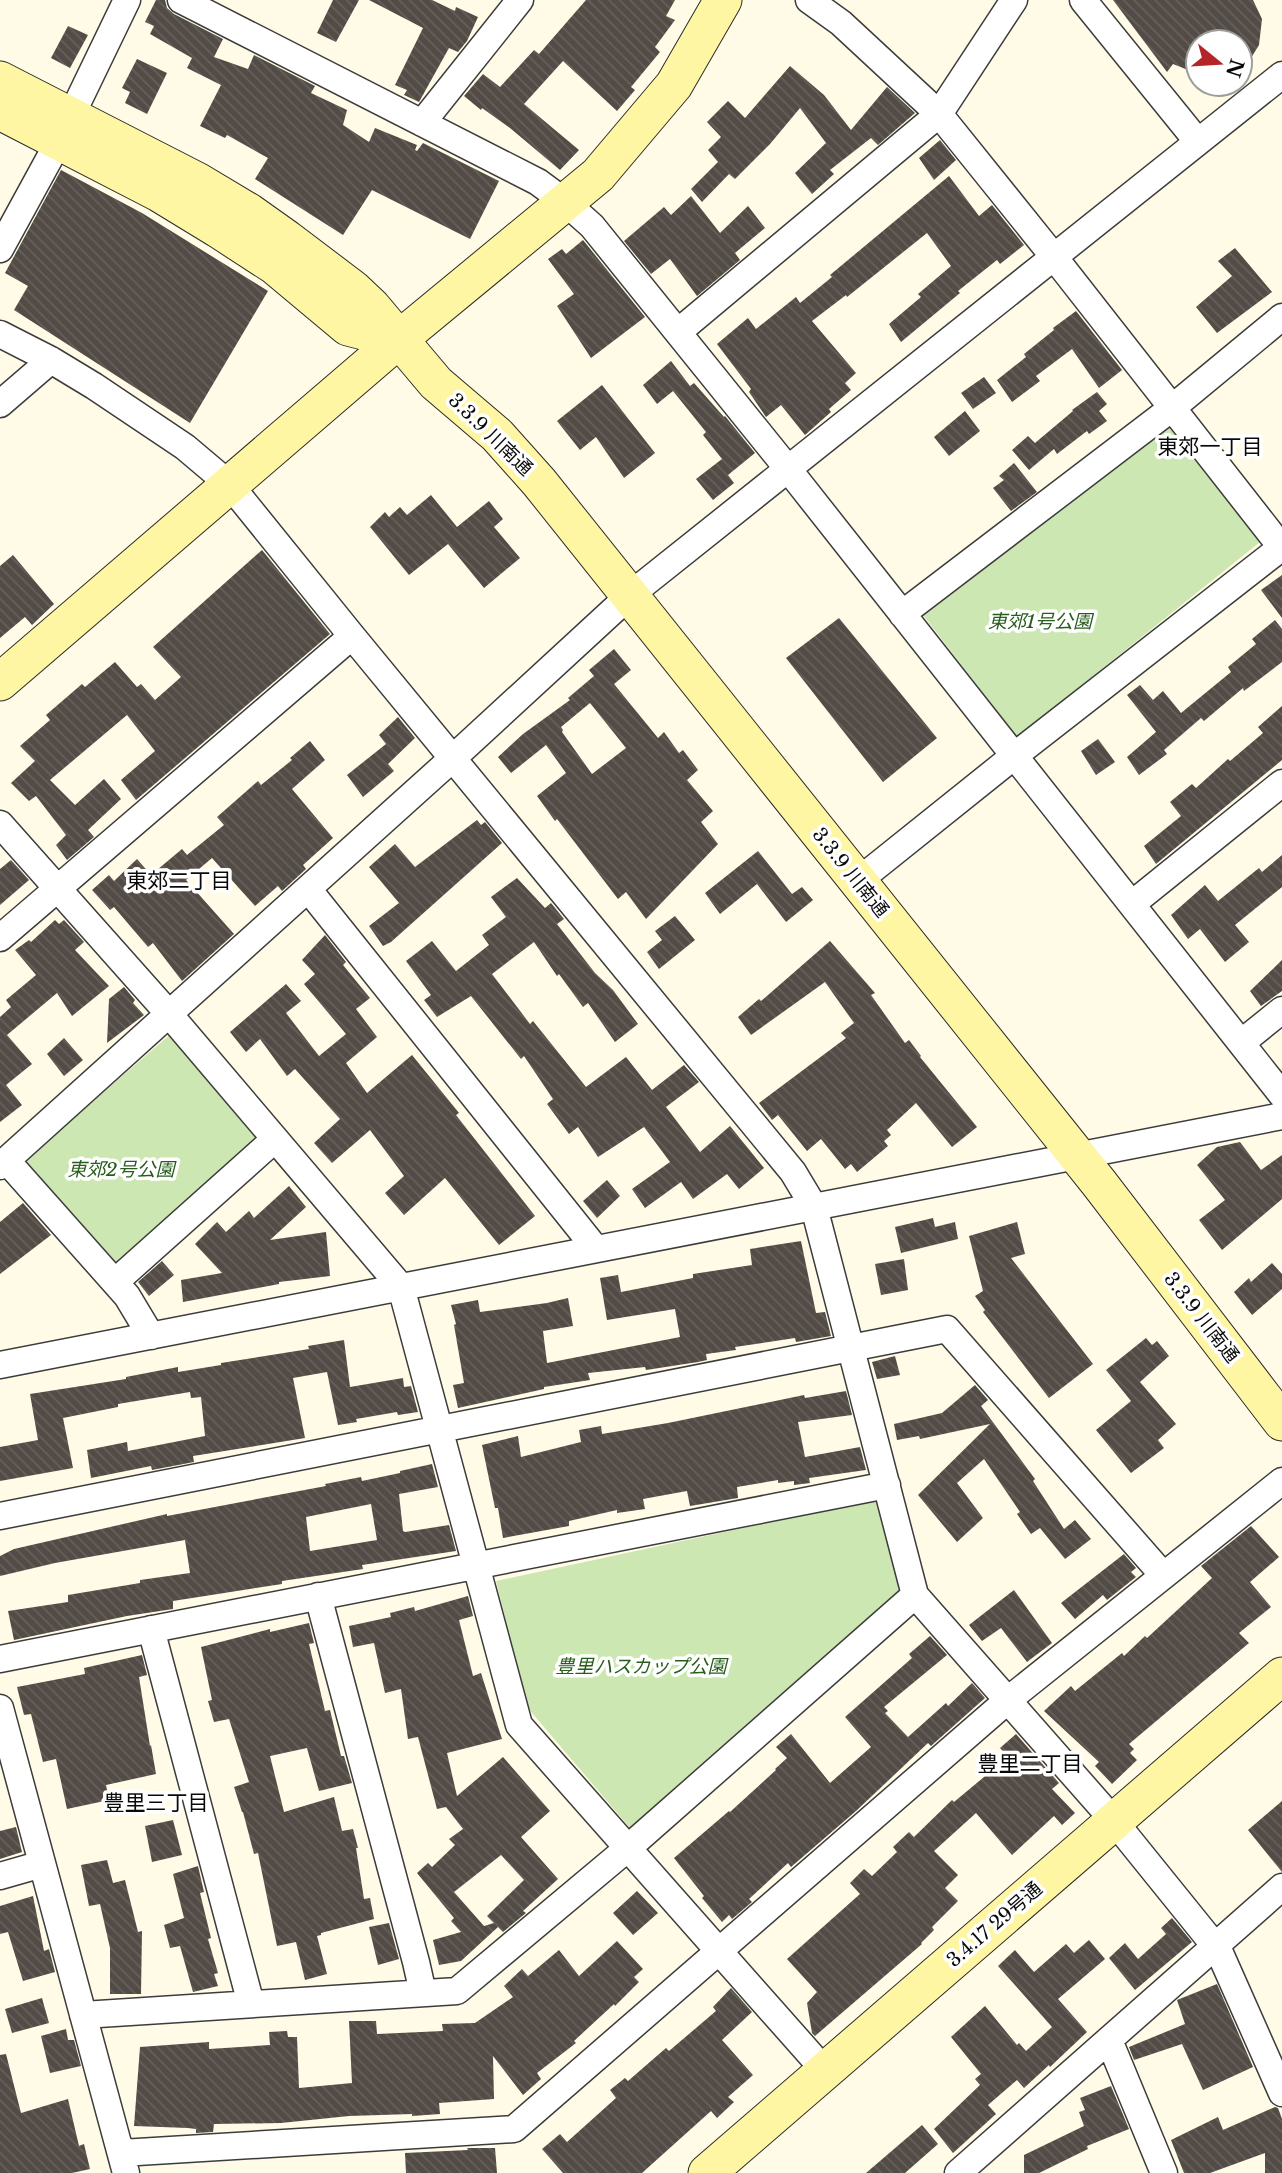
<svg xmlns="http://www.w3.org/2000/svg" width="1282" height="2173" font-family="'Libre Baskerville','Noto Sans JP',serif">
<style>
.park{fill:#cce7b2}
.building{fill:url(#building-back-hatch);fill-rule:evenodd}
.lines{fill:none;stroke-linecap:round;stroke-linejoin:round}
.street-casing{stroke:#3c3c3c;stroke-width:29}
.secondary-casing{stroke:#2b2b2b;stroke-width:39}
.street{stroke:#fff;stroke-width:26}
.secondary{stroke:#fef6a2;stroke-width:37}
.labels{text-anchor:middle;stroke-width:7;stroke-linejoin:round;paint-order:stroke}
.street-label{font-size:19px;fill:#090909;stroke:#fff}
.park-label{font-size:19px;font-style:italic;fill:#285e1c;stroke:#fff}
.neighbourhood-label{font-size:21px;fill:#090909;stroke:#fff}
</style>
<defs>
<pattern id="building-back-hatch" width="6" height="6" patternUnits="userSpaceOnUse" patternTransform="scale(1.75)"><rect width="6" height="6" fill="#524b46"/><path d="M-1 5l2 2M0 0l6 6M5-1l2 2" fill="none" stroke="#66605c"/></pattern>
</defs>
<rect width="100%" height="100%" fill="#fffbe6"/>
<path class="park" d="M1168,421L1260,542L1017,737L923,615Z
M173,1032L263,1136L114,1271L23,1162Z
M878,1499L901,1588L630,1828L527,1707L496,1581Z"/>
<path class="building" d="M156,0H165L167,8L174,14L223,39L214,57L248,69L254,55L315,86L311,93L347,110L343,125L369,142L375,128L417,145L415,150L417,151L423,143L499,181L470,239L372,190L343,235L255,179L268,158L227,135L225,138L200,126L221,85L187,68L192,58L150,34L154,26L145,22Z
M333,0H359L336,42L317,33Z
M369,0H432L455,11L456,7L478,17L467,41L458,52L449,48L419,102L404,95L407,90L395,85L423,28Z
M586,0H675L666,16L675,20L655,47L660,52L631,87L635,90L617,111L563,61L524,104L579,150L560,170L510,128L482,108L481,110L464,96L483,74L500,87L534,50L539,54Z
M1113,0H1253L1262,19L1259,45L1240,76V42H1198V74L1173,64L1167,72Z
M68,26L88,35L70,68L51,58Z
M137,59L167,73L147,114L125,103L130,92L122,88Z
M790,66L824,95L851,130L887,87L915,113L878,145L871,138L830,170L834,174L812,194L795,173L826,143L800,108L770,144L735,179L729,174L702,202L691,189L718,162L708,150L721,137L707,122L728,101L745,118Z
M940,140L956,160L934,180L919,158Z
M61,170L142,213L268,291L190,423L14,310L28,286L5,273Z
M949,176L979,216L992,205L1024,245L1000,264L997,260L958,291L960,293L901,342L889,324L921,297L918,294L951,266L927,233L847,297L846,295L812,321L856,373L845,383L851,390L829,409L831,412L805,435L781,405L766,417L749,392L751,389L717,344L748,318L756,329L796,297L800,303L832,277L830,275Z
M691,196L720,233L748,206L765,228L735,253L740,260L697,296L670,259L651,274L624,241L664,207L671,215Z
M583,240L645,317L591,358L557,306L574,294L548,259L562,249L566,254Z
M1235,248L1272,292L1217,333L1196,307L1232,276L1218,261Z
M1076,311L1122,370L1099,388L1072,349L1036,376L1040,381L1012,402L997,380L1026,357L1024,354L1054,330L1053,328Z
M671,361L690,386L694,383L724,417L725,416L755,453L728,475L734,483L713,500L696,479L722,459L703,435L706,432L673,391L657,404L643,385Z
M984,377L996,393L973,409L961,393Z
M602,385L655,453L624,478L596,437L580,450L557,421Z
M1097,392L1107,404L1099,411L1107,421L1089,434L1087,431L1057,454L1054,449L1029,470L1012,450L1028,436L1035,443L1073,411L1072,410Z
M965,411L980,431L949,456L934,437Z
M1014,463L1037,492L1011,511L993,488L1004,480L999,476Z
M431,495L457,527L489,501L503,519L494,527L520,558L484,588L448,544L409,575L370,527L385,512L389,517L400,507L407,515Z
M262,550L330,634L136,800L121,780L155,751L127,715L50,780L75,805L104,779L121,799L88,830L94,837L67,860L56,845L66,835L36,796L29,801L11,783L35,761L20,746L50,720L46,715L82,684L85,687L115,662L137,687L141,684L155,700L181,677L153,647Z
M13,555L54,604L32,625L25,617L0,638V566Z
M1282,575V618L1261,590Z
M839,618L937,738L883,782L786,658Z
M1275,620L1282,629V662L1244,691L1243,688L1204,721L1201,718L1164,750L1167,754L1139,775L1127,757L1156,732L1127,695L1140,685L1153,700L1163,691L1181,713L1231,672L1228,667L1256,644L1252,639Z
M614,649L631,670L614,684L658,738L664,732L679,753L683,750L698,770L687,780L713,811L701,822L718,844L646,919L626,892L618,899L557,819L555,821L537,796L566,773L546,745L511,773L498,757L523,734L570,700L568,698L594,676L589,670ZM590,703L626,748L592,774L562,732L563,730L561,727Z
M1282,706V760L1156,864L1144,846L1181,816L1170,802L1192,784L1196,788L1228,759L1230,761L1263,733L1258,727Z
M398,717L415,738L388,764L394,771L363,797L347,775L386,744L379,735Z
M1098,739L1115,762L1096,775L1081,751Z
M310,741L325,760L292,789L333,838L303,865L306,869L282,891L278,886L255,906L212,858L186,880L234,934L182,981L153,943L148,947L114,907L110,910L92,890L109,875L114,881L137,859L151,875L182,849L187,855L224,825L217,817L258,781L261,785L292,760L290,758Z
M477,820L481,825L485,822L502,843L391,942L383,946L369,926L399,903L369,867L395,844L415,867Z
M758,851L792,894L802,887L813,900L786,922L757,884L720,914L705,893Z
M1282,855V887L1235,925L1249,942L1225,962L1200,929L1188,939L1171,915L1205,885L1218,901L1259,868L1262,872Z
M11,860L29,880L0,905V869Z
M517,878L545,908L551,903L564,919L557,924L595,973L613,990L638,1024L615,1042L588,1003L583,1007L559,974L557,976L534,942L492,974L530,1024L533,1021L586,1087L626,1057L652,1090L684,1065L699,1082L666,1107L700,1152L730,1126L764,1168L739,1189L727,1174L693,1199L681,1182L645,1208L632,1189L670,1162L644,1127L598,1157L578,1127L569,1134L547,1104L553,1099L524,1056L521,1059L471,996L437,1017L424,1000L431,995L406,961L432,941L456,971L489,945L482,935L506,917L491,897Z
M675,916L695,940L659,969L647,952L662,940L655,931Z
M55,920L59,924L64,920L84,942L75,950L109,986L72,1016L57,993L7,1035L32,1064L6,1085L22,1105L0,1122V1017L11,1007L6,1000L36,975L15,950L29,940L31,942Z
M325,935L346,962L343,965L370,998L356,1009L377,1037L346,1063L367,1093L412,1055L459,1113L456,1115L535,1216L499,1245L445,1178L404,1215L385,1193L404,1176L370,1130L332,1163L314,1143L340,1119L295,1069L287,1076L260,1039L246,1052L230,1032L286,984L301,1001L286,1013L319,1056L346,1034L304,984L315,974L302,960Z
M830,941L875,993L871,995L905,1043L909,1040L921,1056L920,1057L977,1127L952,1147L916,1103L887,1130L891,1135L884,1141L888,1146L857,1172L851,1164L845,1169L821,1139L807,1151L778,1115L772,1120L759,1103L846,1038L841,1033L854,1023L825,982L751,1035L738,1017L759,999L761,1001Z
M1282,960V991L1261,1006L1250,991Z
M124,987L135,1000L133,1003L144,1015L107,1043L109,999Z
M64,1038L83,1060L64,1076L47,1054Z
M1240,1142L1261,1170L1282,1155V1199L1222,1250L1199,1220L1225,1200L1197,1165L1217,1147Z
M607,1180L620,1196L597,1218L583,1201Z
M289,1186L306,1207L270,1240L326,1232L330,1276L279,1282V1284L183,1302L181,1280L222,1273L195,1244L217,1222L226,1232L249,1211L254,1218Z
M23,1203L51,1235L0,1274V1222Z
M933,1218L935,1227L955,1222L958,1239L901,1253L895,1227Z
M1017,1222L1025,1254L1011,1258L1093,1364L1049,1398L983,1312L985,1310L975,1296L983,1291L969,1236Z
M801,1241L816,1313L825,1312L831,1336L796,1342L795,1338L735,1347L736,1350L706,1354L707,1360L698,1362L646,1370L645,1367L588,1373L590,1380L544,1387V1389L458,1408L453,1385L464,1383L454,1325L456,1324L451,1305L478,1300L480,1312L547,1303L568,1298L573,1326L543,1331L547,1363L680,1337L675,1309L607,1320L600,1278L618,1275L621,1292L693,1278V1274L752,1265L750,1249Z
M904,1259L908,1290L881,1295L875,1264Z
M162,1261L174,1275L149,1296L138,1282Z
M1272,1263L1282,1274V1289L1252,1315L1234,1292L1249,1278L1251,1282Z
M1146,1338L1152,1345L1157,1341L1169,1356L1140,1382L1176,1424L1158,1440L1164,1448L1131,1473L1096,1430L1131,1401L1106,1370Z
M344,1340L350,1387L403,1378L404,1387L411,1386L418,1412L398,1415L397,1412L356,1419L357,1422L338,1425L327,1372L293,1378L305,1438L193,1456L194,1462L152,1470L151,1466L91,1478L87,1450L127,1442L128,1451L205,1436L201,1397L191,1398L190,1392L118,1404V1407L63,1418L73,1468L0,1481V1447L38,1440L30,1394L126,1379V1377L178,1367V1372L221,1365V1363L309,1349L308,1346Z
M895,1356L900,1375L877,1379L872,1362Z
M975,1385L988,1400L981,1406L1035,1479L1033,1481L1064,1529L1075,1520L1091,1539L1065,1559L1040,1528L1031,1534L1017,1514L1020,1512L984,1459L957,1483L983,1518L957,1542L918,1495L990,1424L920,1439L919,1436L897,1440L894,1424L942,1413Z
M846,1391L852,1415L798,1422L805,1457L860,1447L866,1470L809,1478L810,1483L794,1485V1481L778,1483V1480L737,1487L738,1498L690,1506L687,1491L643,1499L645,1509L617,1513V1510L569,1521V1526L503,1538L498,1508H495L482,1445L518,1436L521,1457L581,1442L579,1430L601,1426L602,1434L668,1423L804,1395L805,1398Z
M432,1464L438,1487L399,1494L403,1531L405,1532L449,1525L456,1551L362,1565L363,1569L282,1581V1584L173,1601V1609L127,1616L14,1640L8,1611L68,1602V1595L140,1583V1580L190,1573L185,1540L55,1563L0,1576V1556L14,1549L167,1514V1516L326,1486L325,1484L361,1477L362,1481L400,1473V1471ZM371,1504L377,1540L310,1551L306,1517Z
M1251,1526L1279,1557L1250,1582L1271,1607L1239,1633L1249,1643L1129,1744L1134,1749L1130,1753L1137,1760L1112,1784L1095,1766L1099,1762L1044,1711L1071,1686L1075,1691L1122,1653L1124,1656L1145,1636L1147,1638L1212,1578L1201,1566Z
M1124,1554L1136,1568L1131,1572L1136,1577L1107,1600L1103,1595L1075,1619L1061,1603Z
M1014,1590L1052,1643L1027,1662L1001,1628L982,1641L969,1625Z
M468,1596L473,1616L459,1620L473,1676L481,1673L502,1739L447,1753L457,1796L503,1757L550,1811L521,1837L558,1879L523,1911L526,1913L503,1932L498,1927L461,1961L439,1965L433,1940L461,1932L451,1921L454,1918L417,1873L428,1863L432,1867L455,1845L449,1839L463,1829L446,1807L437,1809L418,1737L408,1739L401,1689L385,1693L374,1643L353,1647L349,1626L391,1617L390,1613L414,1607L415,1611ZM501,1855L524,1880L487,1916L494,1923L484,1926L454,1892Z
M309,1623L314,1643L309,1644L325,1711L330,1710L341,1756H344L352,1783L319,1791L307,1748L270,1756L284,1812L334,1797L342,1831L353,1829L358,1848H356L364,1899L370,1898L374,1919L321,1933V1935L317,1936L327,1974L305,1980L296,1942L277,1946L258,1853L254,1854L243,1812H242L234,1787L249,1782L229,1719L214,1722L208,1701L212,1700L201,1647L270,1629V1632Z
M930,1636L947,1655L884,1707L888,1711L885,1713L908,1737L946,1703L948,1706L972,1683L985,1698L931,1746L928,1743L856,1811L791,1867L788,1863L749,1899L752,1902L732,1919L729,1915L722,1922L702,1898L704,1896L674,1858L729,1811L730,1812L776,1770L775,1769L787,1758L776,1747L791,1734L830,1783L871,1747L845,1717L912,1658L909,1654Z
M142,1655L147,1675L139,1677L150,1746L151,1745L156,1774L106,1785L109,1800L67,1809L56,1759L43,1762L31,1714L24,1715L17,1687L85,1674L84,1668Z
M1016,1734L1059,1783L1052,1789L1075,1813L1062,1825L1054,1816L1012,1855L976,1813L934,1851L958,1875L945,1888L958,1901L932,1927L934,1930L921,1943L922,1944L815,2036L812,2033L807,2003L817,1992L787,1959L860,1894L850,1883L864,1869L872,1876L897,1852L893,1847L909,1832L914,1837L952,1800L954,1802L1008,1757L1000,1748Z
M1282,1801V1872L1248,1830Z
M173,1820L182,1855L152,1862L145,1826Z
M16,1827L22,1852L0,1859V1831Z
M107,1860L113,1883L125,1880L138,1932L142,1931L141,1994H110V1948L100,1904L89,1906L81,1865Z
M198,1866L204,1892L200,1893L211,1938L208,1939L218,1973L214,1974L218,1986L193,1992L180,1946L170,1948L164,1925L184,1918L173,1874Z
M637,1891L658,1913L633,1935L613,1913Z
M33,1896L44,1951L49,1949L55,1972L23,1981L8,1932L0,1934V1906Z
M1172,1918L1192,1942L1135,1990L1109,1958L1125,1943L1138,1959L1166,1934L1161,1928Z
M389,1923L399,1959L378,1965L369,1927Z
M1089,1940L1105,1959L1058,1999L1087,2032L1050,2067L1049,2065L1024,2088L1017,2080L988,2105L996,2114L953,2153L934,2129L980,2085L975,2079L981,2074L951,2037L985,2006L1017,2045L1019,2043L1026,2051L1052,2027L998,1966L1015,1950L1034,1972L1066,1944L1074,1953Z
M617,1941L643,1969L634,1977L639,1982L615,2006L614,2004L574,2041L576,2043L537,2073L541,2079L523,2095L493,2056L494,2099L439,2103L440,2114L412,2116V2114L349,2116L281,2123L214,2124L213,2132L196,2133V2129L188,2128L134,2126L140,2047L209,2042V2049L270,2045L269,2032L287,2031L288,2037H297L299,2088L352,2083L349,2021H376L377,2034L443,2031L442,2024L475,2023L513,1997L504,1986L522,1969L528,1976L559,1950L579,1976Z
M1217,1984L1253,2067L1203,2090L1182,2044L1134,2060L1129,2047L1185,2024L1177,2000Z
M731,1988L752,2012L722,2040L753,2075L728,2097L734,2102L717,2118L711,2111L642,2173H563L542,2149L560,2134L567,2142L616,2098L610,2090L625,2078L628,2081L666,2048L669,2051L716,2011L713,2007Z
M42,1998L49,2023L12,2033L5,2009Z
M66,2029L68,2040H74L81,2066L50,2073L41,2036Z
M6,2054L21,2113L68,2099L79,2146L84,2144L90,2169L72,2173H0V2055Z
M1111,2086L1129,2129L1087,2146L1088,2149L1039,2173H1024V2155L1084,2126L1079,2112L1085,2110L1080,2098Z
M1275,2107L1278,2108L1282,2119V2173H1265V2153L1210,2173H1184L1171,2140L1218,2117L1223,2130Z
M922,2125L938,2144L905,2173H866Z
M467,2148H495L497,2173H406L405,2153L468,2150Z"/>
<g class="lines">
<g class="street-casing">
<path id="street" d="M181,0L538,182L565,202L592,226L788,469L1282,1095
M809,0L841,23L939,114L1054,257L1282,548
M1083,0L1198,142
M422,123L520,0
M0,249L59,141L127,0
M678,332L939,114L1014,0
M0,334L51,360L94,386L185,447L230,485L352,636L793,1172L814,1207L915,1595L1114,1821L1219,1951L1282,2093
M0,404L51,360
M902,614L1172,408L1282,317
M0,824L169,1014L401,1287L519,1725L825,2071
M858,881L1014,756L1282,547
M308,889L596,1249
M1132,904L1282,783
M0,938L352,636
M1241,1043L1282,1010
M6,1160L127,1296L151,1336
M0,1166L453,758L630,595L1282,75
M115,1282L275,1139
M0,1365L1282,1116
M0,1516L947,1329L1163,1575
M318,1596L416,1962L423,1993
M151,1629L251,2004
M0,1659L887,1485
M0,1708L126,2173
M0,1876L42,1864
M83,2015L457,1991L628,1848L915,1595
M1109,2040L1164,2173
M121,2153L514,2129L1008,1700L1282,1481
M958,2173L1282,1887"/>
</g>
<g class="secondary-casing">
<path id="secondary" d="M0,80L197,181L249,212L287,239L353,289L372,307L436,383L497,435L539,482L1099,1183L1282,1422
M0,111L159,193L218,229L275,266L348,327L398,340
M0,682L398,340L598,175L674,85L723,0
M707,2173L1282,1676"/>
</g>
<use href="#street" class="street"/>
<use href="#secondary" class="secondary"/>
</g>
<g class="labels">
<g class="street-label">
<text transform="translate(491 434) rotate(44)" y="7">3.3.9 川南通</text>
<text transform="translate(851 872) rotate(51)" y="7">3.3.9 川南通</text>
<text transform="translate(1202 1317) rotate(52)" y="7">3.3.9 川南通</text>
<text transform="translate(994 1924) rotate(-41)" y="7">3.4.17 29号通</text>
</g>
<g class="park-label">
<text x="1040" y="628">東郊1号公園</text>
<text x="121" y="1176">東郊2号公園</text>
<text x="641" y="1673">豊里ハスカップ公園</text>
</g>
<g class="neighbourhood-label">
<text x="1210" y="454">東郊一丁目</text>
<text x="179" y="888">東郊二丁目</text>
<text x="1030" y="1771">豊里二丁目</text>
<text x="156" y="1810">豊里三丁目</text>
</g>
</g>
<g transform="translate(1219 63) rotate(108)"><circle r="33" fill="#ffffff" stroke="#9d9d9d" stroke-width="2"/>
<path d="M0-5L12 26L0 18L-12 26Z" fill="#b52528"/>
<text y="-10" font-size="19" font-weight="bold" text-anchor="middle" fill="#090909">N</text>
</g>
</svg>
